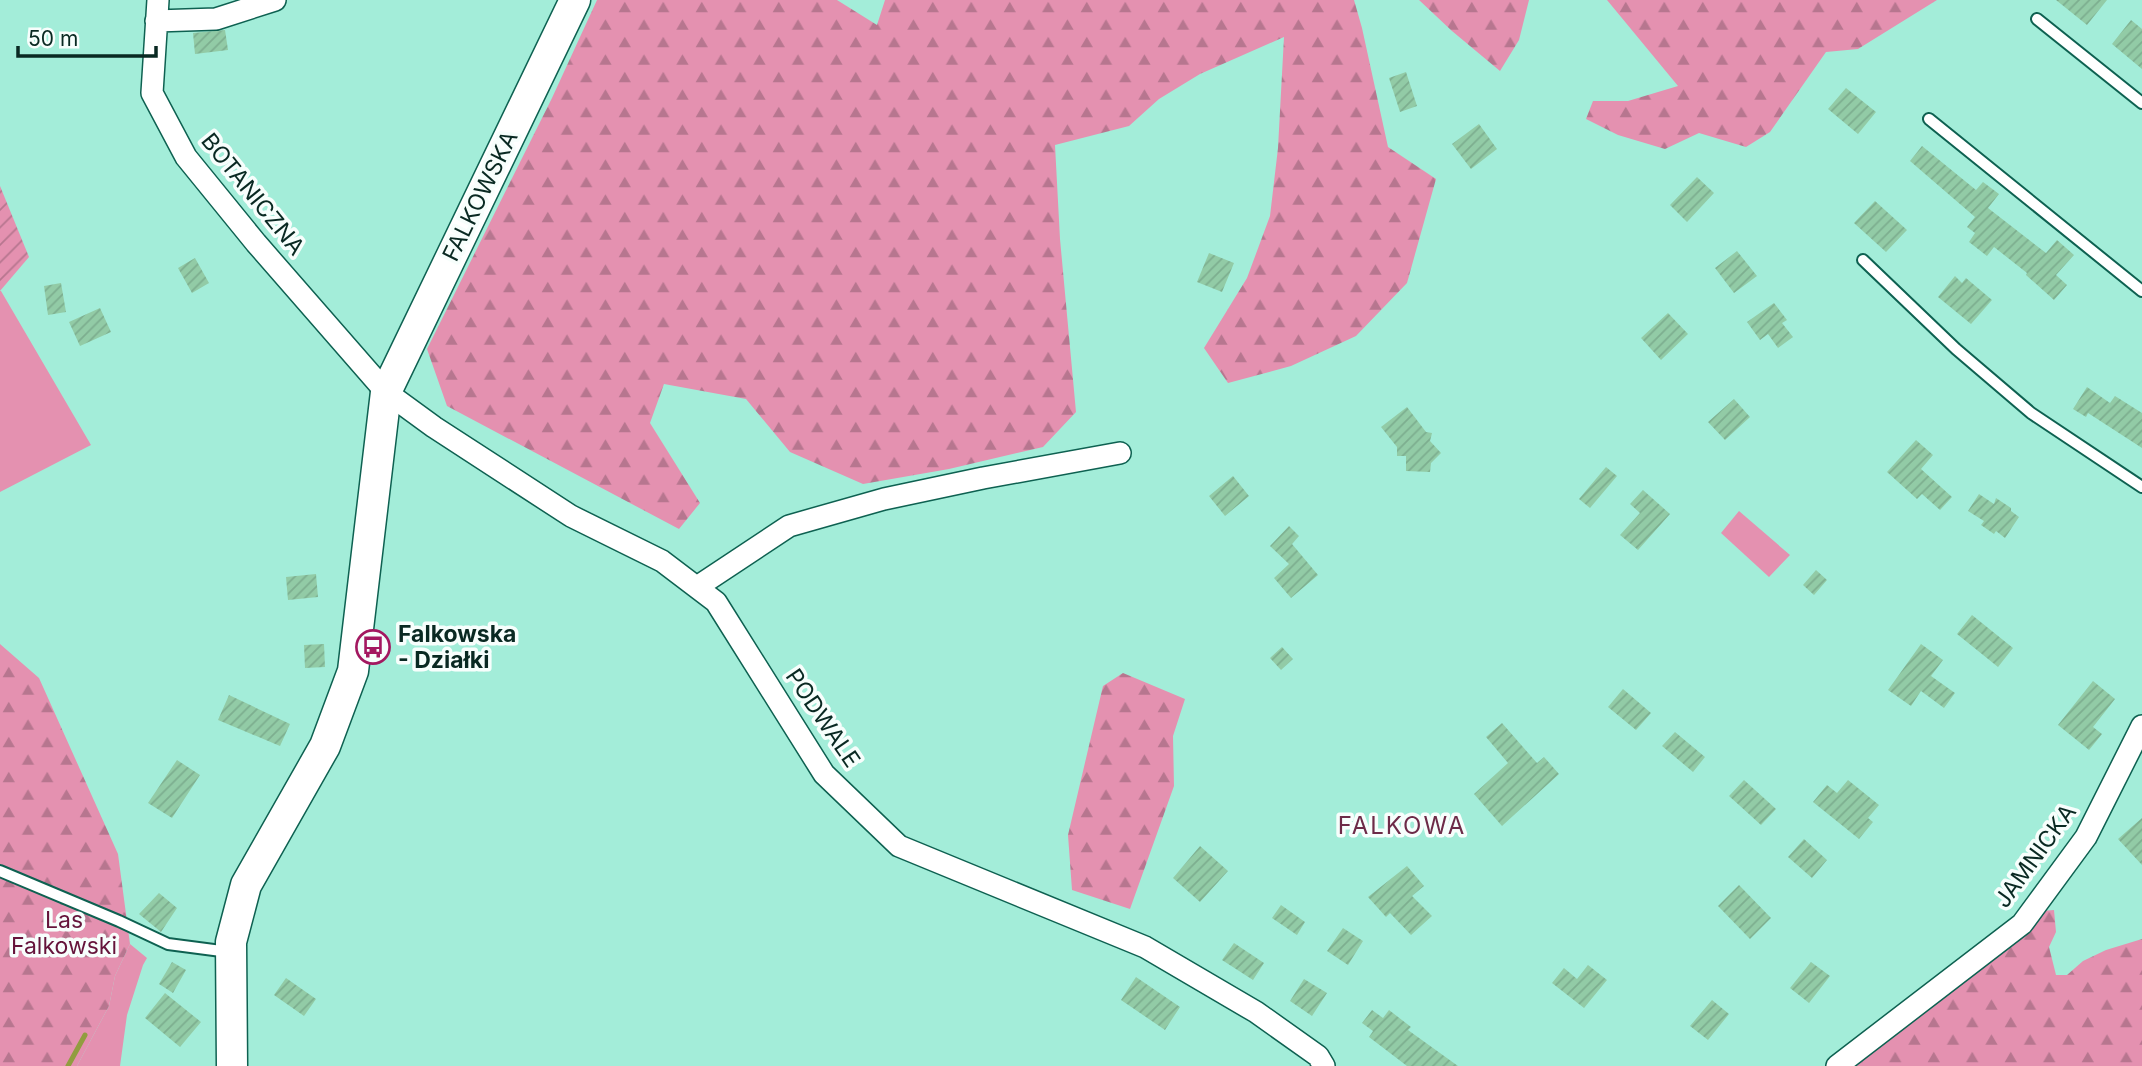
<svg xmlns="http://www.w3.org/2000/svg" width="2142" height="1066" font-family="Inter,sans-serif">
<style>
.green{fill:#e491b0}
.forest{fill:url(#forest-firs)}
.garden{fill:url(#garden-furrows)}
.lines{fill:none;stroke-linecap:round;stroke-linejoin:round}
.stream{stroke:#919d40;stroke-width:5}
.building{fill:url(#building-hatch)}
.lane-casing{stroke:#0e6151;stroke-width:14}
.street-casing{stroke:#0e6151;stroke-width:24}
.secondary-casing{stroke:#0e6151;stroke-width:33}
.lane{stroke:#fff;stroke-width:10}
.street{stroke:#fff;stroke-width:21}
.secondary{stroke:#fff;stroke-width:30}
.labels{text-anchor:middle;stroke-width:7;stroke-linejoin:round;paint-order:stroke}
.street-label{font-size:23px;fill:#092922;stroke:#f7fefc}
.poi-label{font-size:23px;font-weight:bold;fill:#092922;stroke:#f7fefc;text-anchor:start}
.park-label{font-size:23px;fill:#65143b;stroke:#f7fefc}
.neighbourhood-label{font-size:24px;letter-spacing:2px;fill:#6d2b48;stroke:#f7fefc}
</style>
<defs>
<pattern id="forest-firs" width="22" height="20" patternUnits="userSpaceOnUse" patternTransform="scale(1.75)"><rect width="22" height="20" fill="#e491b0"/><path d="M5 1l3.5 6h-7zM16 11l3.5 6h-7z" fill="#b7768f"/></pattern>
<pattern id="garden-furrows" width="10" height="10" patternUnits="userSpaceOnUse" patternTransform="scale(1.75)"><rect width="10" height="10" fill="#e491b0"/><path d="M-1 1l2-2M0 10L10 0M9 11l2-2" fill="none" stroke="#b7768f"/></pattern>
<pattern id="building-hatch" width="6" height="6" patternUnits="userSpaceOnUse" patternTransform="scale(1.75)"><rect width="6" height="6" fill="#92cba6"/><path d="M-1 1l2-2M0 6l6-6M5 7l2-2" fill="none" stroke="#7dae8f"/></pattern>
</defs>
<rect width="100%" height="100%" fill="#a3edd9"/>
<path class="green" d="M0,291H1L91,445L0,492Z
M1739,511L1790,555L1769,577L1721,533Z
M130,944L147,958L143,965L127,1015L120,1066H77L109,1006L115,976Z"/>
<path class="forest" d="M597,0H837L877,25L885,0H1354L1362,28L1388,147L1436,179L1407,283L1356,336L1291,366L1228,383L1204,348L1247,278L1270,216L1278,148L1284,37L1200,74L1159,99L1129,126L1055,145L1060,239L1076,412L1043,447L949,469L863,484L790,452L746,399L664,384L650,423L700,503L679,529L447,406L427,349L552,98Z
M1419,0H1529L1519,40L1500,71L1452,31Z
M1607,0H1937L1858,49L1826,52L1770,132L1746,147L1699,133L1665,149L1618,135L1586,119L1593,101H1628L1678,86Z
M0,644L39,678L118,854L130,944L115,976L109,1006L77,1066H0Z
M1123,673L1185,699L1173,736L1174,786L1130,909L1072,890L1068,835L1103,686Z
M2054,910L2056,932L2049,947L2056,975H2067L2083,961L2106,950L2142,939V1066H1847L2042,911Z"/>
<path class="garden" d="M0,186L29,257L0,291Z"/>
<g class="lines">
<path class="stream" d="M68,1066L85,1035"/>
</g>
<path class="building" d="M2056,0H2107L2087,25Z
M2131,20L2142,29V69L2112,44Z
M225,30L228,50L195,54L193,33Z
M1406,72L1417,106L1400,112L1389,78Z
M1846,88L1876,112L1858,134L1828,109Z
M1479,124L1497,149L1471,169L1452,144Z
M1922,146L1976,190L1983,182L1999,194L1988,208L2046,253L2057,240L2074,255L2056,275L2067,285L2054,300L2026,275L2027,273L1994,247L1987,256L1969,242L1975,233L1967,227L1975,217L1910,161Z
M1697,177L1714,193L1687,222L1670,205Z
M1875,201L1907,230L1886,252L1854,223Z
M1737,251L1757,276L1734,293L1715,268Z
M1209,253L1234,263L1222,292L1197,282Z
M195,258L209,283L192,293L178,268Z
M1955,276L1962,283L1966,278L1992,300L1971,324L1938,297Z
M61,283L66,312L48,315L44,286Z
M1774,303L1787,320L1782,323L1793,337L1778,348L1768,334L1760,340L1747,322Z
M100,308L111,332L80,346L69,322Z
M1668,313L1688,334L1661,360L1641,338Z
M2087,387L2110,403L2115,396L2142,413V448L2088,413L2086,417L2073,409Z
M1734,399L1750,417L1725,440L1708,422Z
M1407,407L1426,432L1432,433L1430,441L1441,453L1431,463L1430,472L1406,471V456H1397V447L1381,427Z
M1916,440L1933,455L1921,469L1952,497L1940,510L1922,494L1917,499L1887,472Z
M1606,467L1617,476L1590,508L1579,499Z
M1233,476L1249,496L1225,516L1209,496Z
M1643,490L1670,514L1638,550L1620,535L1640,513L1630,504Z
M1979,494L1994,504L1996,498L2011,508V511L2019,517L2005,538L1996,531L1994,534L1981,525L1984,521L1968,511Z
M1289,526L1299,536L1292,544L1318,575L1291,598L1274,578L1289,564L1270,546Z
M1816,570L1827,580L1814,595L1803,585Z
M316,574L318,597L288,600L286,577Z
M1972,615L2013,648L1998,667L1957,634Z
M324,644L325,667L305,668L304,645Z
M1921,644L1943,660L1931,676L1955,693L1944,708L1921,691L1911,706L1888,690Z
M1282,647L1293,659L1281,670L1270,658Z
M2093,681L2115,699L2093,727L2102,734L2089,750L2058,725Z
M1623,689L1651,713L1636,730L1608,707Z
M229,695L290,724L280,746L218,720Z
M1502,723L1537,763L1544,757L1559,774L1502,826L1474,794L1508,763L1486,737Z
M1675,732L1705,757L1693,772L1662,746Z
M177,760L200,775L172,818L148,803Z
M1744,780L1776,809L1761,825L1729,796Z
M1848,780L1879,805L1868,818L1873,822L1859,839L1813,802L1827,785L1837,793Z
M2142,818V865L2118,839Z
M1804,839L1827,860L1812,878L1788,857Z
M1200,846L1228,871L1200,902L1173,878Z
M1407,866L1424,886L1412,896L1432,916L1411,935L1390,913L1386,917L1368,897Z
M1739,885L1771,918L1750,939L1718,906Z
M159,893L177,908L161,932L139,914Z
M1281,905L1305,922L1297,935L1272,918Z
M1343,928L1363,941L1348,965L1327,951Z
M1234,943L1264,963L1253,980L1222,960Z
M172,962L186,970L173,993L159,984Z
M1811,962L1830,976L1809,1003L1790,988Z
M1588,965L1607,980L1584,1008L1552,983L1564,968L1577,979Z
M1136,977L1180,1007L1165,1030L1121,1000Z
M286,978L316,999L304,1016L274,995Z
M1304,979L1327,993L1312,1016L1290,1001Z
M165,993L201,1022L180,1047L145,1018Z
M1712,1000L1729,1014L1708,1040L1690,1026Z
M1372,1010L1383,1018L1389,1010L1411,1027L1408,1030L1458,1066H1407L1369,1037L1373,1031L1362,1023Z"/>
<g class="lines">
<g class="lane-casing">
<path id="lane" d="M2037,19L2142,103
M1929,119L2142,291
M1863,260L1956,349L2031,413L2142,487
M0,871L119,921L168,944L229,952"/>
</g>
<g class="street-casing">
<path id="street" d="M158,0L152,93L186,157L256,243L386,392L434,427L571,516L662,561L716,602L824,774L899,846L1145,947L1256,1012L1318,1056L1324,1066
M156,21L216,19L275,0
M697,587L789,526L884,499L983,478L1120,453
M1837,1066L2022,924L2086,837L2142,726"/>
</g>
<g class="secondary-casing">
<path id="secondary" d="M232,1066L231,942L246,885L325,746L353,671L386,392L575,0"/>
</g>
<use href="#lane" class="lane"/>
<use href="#street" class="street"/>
<use href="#secondary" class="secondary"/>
</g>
<defs>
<g id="bus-ring" transform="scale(1.75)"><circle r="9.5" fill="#f7fefc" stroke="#a31860" stroke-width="1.5"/><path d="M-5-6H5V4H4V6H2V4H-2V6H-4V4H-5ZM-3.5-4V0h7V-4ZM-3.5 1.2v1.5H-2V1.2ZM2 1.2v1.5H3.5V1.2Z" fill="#a31860"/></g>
</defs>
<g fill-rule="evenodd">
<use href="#bus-ring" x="373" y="647"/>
</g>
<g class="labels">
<g class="street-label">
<text transform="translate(253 194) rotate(51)" y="8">BOTANICZNA</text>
<text transform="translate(480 196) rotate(-64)" y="8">FALKOWSKA</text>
<text transform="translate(823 718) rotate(56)" y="8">PODWALE</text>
<text transform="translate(2035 856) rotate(-54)" y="8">JAMNICKA</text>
</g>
<g class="poi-label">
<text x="398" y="642">Falkowska<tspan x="398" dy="26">- Działki</tspan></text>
</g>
<g class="park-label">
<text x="64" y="928">Las<tspan x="64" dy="26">Falkowski</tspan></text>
</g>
<g class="neighbourhood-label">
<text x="1402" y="834">FALKOWA</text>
</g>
</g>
<path d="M18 46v10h138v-10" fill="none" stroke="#092922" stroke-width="3.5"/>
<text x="28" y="46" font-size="21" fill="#092922" stroke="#f7fefc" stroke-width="5" paint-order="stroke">50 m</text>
</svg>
